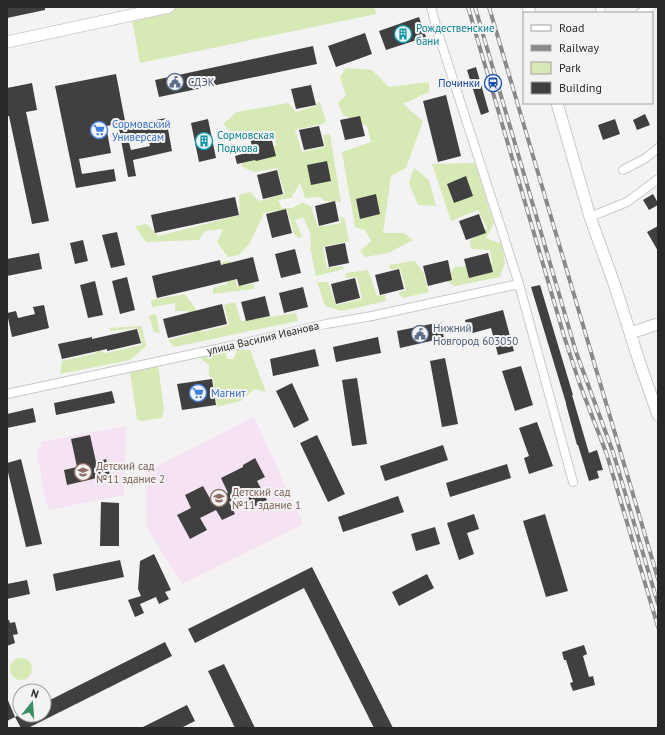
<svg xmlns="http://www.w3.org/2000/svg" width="665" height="735" font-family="'PT Sans',sans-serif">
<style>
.education{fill:#f5e2f3}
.green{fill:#d7e9b4}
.building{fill:#404041;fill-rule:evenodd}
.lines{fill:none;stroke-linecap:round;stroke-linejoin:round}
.street-casing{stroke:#c9c9cb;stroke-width:10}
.secondary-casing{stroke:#c9c9cb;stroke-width:13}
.street{stroke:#fff;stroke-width:8}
.secondary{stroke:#fff;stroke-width:11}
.rail-casing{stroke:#898989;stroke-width:4}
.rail{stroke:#f3f3f4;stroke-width:2.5;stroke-dasharray:8;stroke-linecap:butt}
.labels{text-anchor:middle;stroke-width:4;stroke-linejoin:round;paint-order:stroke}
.culture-label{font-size:11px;fill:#0d838f;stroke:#f3f3f4;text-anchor:start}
.service-label{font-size:11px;fill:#4e5e75;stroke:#f3f3f4;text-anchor:start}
.transit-label{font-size:11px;fill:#164399;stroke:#f3f3f4;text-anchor:end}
.shop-label{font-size:11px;fill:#366cbe;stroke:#f3f3f4;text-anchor:start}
.street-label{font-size:11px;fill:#282828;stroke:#f3f3f4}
.education-label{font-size:11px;fill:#785e54;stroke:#f3f3f4;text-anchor:start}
</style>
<rect width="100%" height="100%" fill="#f3f3f4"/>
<path class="education" d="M254,417L303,524L182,584L147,528L146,472Z
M126,426L124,495L48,510L36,450L41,448V442Z"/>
<path class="green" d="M169,7H374L376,14L140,63L131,15Z
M346,68L372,70L389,87L429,82V92L403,104L423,121L406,168L391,176L383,233H404L413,240L388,253L365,257L360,251L371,241L365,230L355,227L342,152L371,142L367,126L343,115L338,103L346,95L340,77Z
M319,101L326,120L323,124L295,130L302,152L325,147L323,135L330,134L341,202L325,201L320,197L305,198L300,183L291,198L278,200L282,208H292L302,203L311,206L318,227L341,223L340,216L345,219L349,241L323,247L327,268L343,266L344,269L316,276L310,248L311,243L310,232L303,217L295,220L302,237L299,238L294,234L287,209L264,213L250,243L239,255L228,257L217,242L223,229L205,231L199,240L146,242L135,226L147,224L158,236L240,215L239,195L250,192L259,201L285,194L277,168L254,172L242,167L243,150L276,146L272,131L242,138L232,134L223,124L237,112L288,103L296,112L316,106Z
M475,163L494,223L486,238L502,244L505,262L500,277L455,286L447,282L454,267L492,264L490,250L471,249L470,240L487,228L478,210L451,221L432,164Z
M414,168L429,180L436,206L418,205L409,183Z
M230,261L237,286L254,284V289L213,294V288L227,284L222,262Z
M415,261L423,272L429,292L403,298L398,293L406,290L400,268L391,270L389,265Z
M368,270L377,296L385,295L386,301L342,311L325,306L317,282H328L336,305L362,299L357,277L346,278V273Z
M185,294L195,308L201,332L229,325L224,305L235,302L241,321L296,313L298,321L174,347L168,340L194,333L188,311H175V303L152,307L151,300Z
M156,314L160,333L154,332L149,316Z
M142,326L146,346L130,360L60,374L62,361L97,353L98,350L106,353L142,345L138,328L111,331L109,328Z
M237,349L250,350L266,392L254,389L241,401L217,407L213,378L209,376V365L196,355L225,350L227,359H234Z
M158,365L164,409L162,418L140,421L137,419L130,372Z
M10 669a11 11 0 1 1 22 0a11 11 0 1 1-22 0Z"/>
<path class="building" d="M7,7H45V10L7,18Z
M419,17L426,37L386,50L379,31Z
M365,33L372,54L336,67L328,46Z
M313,46L317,64L159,97L155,80Z
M476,67L489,112L481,115L467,70Z
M116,74L126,126L166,118L172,151L133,160L136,176L128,177L118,124L106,126L111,153L79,159L82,174L114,169L116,181L76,188L55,86ZM147,134L150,146L131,150L128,138Z
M32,83L37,110L26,112L49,221L32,224L9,116H7V88Z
M311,85L316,105L296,109L291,89Z
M446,95L461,156L438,162L423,101Z
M645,114L650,125L637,130L633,120Z
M360,116L365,136L345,140L340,120Z
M208,119L216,158L199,162L191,123Z
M615,119L620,134L603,140L598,125Z
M319,126L324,146L304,150L299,130Z
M270,133L276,156L256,161L255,160L237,164L235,156L253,151L250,138Z
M327,161L331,181L311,185L307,165Z
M277,170L283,194L263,199L257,175Z
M466,176L473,196L454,203L447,184Z
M376,194L380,214L360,219L356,199Z
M653,194L658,203V205L649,210L643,200Z
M235,197L239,215L155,233L151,215Z
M335,201L339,221L319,226L315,206Z
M286,209L292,233L272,238L266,214Z
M479,214L486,233L466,240L459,221Z
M658,226V251L647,232Z
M117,232L125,265L111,268L102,235Z
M83,240L88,261L75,264L70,243Z
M345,243L349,263L329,267L325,247Z
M295,249L301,273L281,278L275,254Z
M39,253L42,269L7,276V259Z
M488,253L493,272L469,278L464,259Z
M253,257L259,281L239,286L237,279L157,298L152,276L220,260L221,265Z
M448,260L452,280L428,286L423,266Z
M399,269L404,289L380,295L375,275Z
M127,277L135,310L120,314L112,281Z
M355,278L360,298L336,304L331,284Z
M95,281L103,315L88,318L80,285Z
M540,285L573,395H572L589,453L597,450L603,470L597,471L599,478L589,481L578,445H577L566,404V403L531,287Z
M303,287L308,307L284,313L279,293Z
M265,296L270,316L246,321L241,302Z
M222,304L227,324L168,338L163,319Z
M44,305L49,328L12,337L7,313L16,311L18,318L35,314L33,307Z
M503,310L514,351L498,355L491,328L469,334L465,320Z
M441,322L444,338L400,348L397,331Z
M137,329L141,343L107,351V349L62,359L58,344L92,337V339Z
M378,337L381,353L336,362L333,347Z
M315,349L319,366L273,376L270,359Z
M445,358L458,424L442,427L430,361Z
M521,366L533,405L515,411L502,371Z
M357,378L367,444L352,446L342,380Z
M212,379L216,405L182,410L177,384Z
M292,383L309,420L294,428L276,391Z
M112,391L115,403L56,415L54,403Z
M33,408L36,422L7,428V414Z
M537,422L553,466L529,474L524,458L529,456L519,428Z
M90,435L96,462L106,459L110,475L67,485L64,470L77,467L71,439Z
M317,435L345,494L328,502L300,443Z
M443,445L448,460L385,481L380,466Z
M255,458L265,477L257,481L267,500L253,507L246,493L229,502L235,514L222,520L216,510L200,518L207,530L190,539L177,515L191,508L185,495L203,486L212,502L228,493L221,478L243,467V465Z
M21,459L42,544L26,547L7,468V463Z
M507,464L511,478L450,497L446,483Z
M398,496L404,512L343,532L338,517Z
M101,502L119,503V546H100Z
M474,514L479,529L467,533L474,554L459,560L447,523Z
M545,514L568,591L546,597L523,521Z
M435,527L440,544L416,551L411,534Z
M154,554L171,590L165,592L169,599L159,604L156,597L140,604L144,613L135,617L128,600L141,596L138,589L140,561Z
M120,560L124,577L56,591L53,574Z
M312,567L319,581L393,728H374L304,588L195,643L188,629Z
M427,574L434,588L399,606L392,592Z
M27,580L30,594L7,599V584Z
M7,620H9L10,623L15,622L18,634L13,635L15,643L7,646Z
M165,642L172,656L28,728H21L15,717L19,715H44V703Z
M584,645L587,654L583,656L589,677L593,676L595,685L573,691L570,683L573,682L566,660H564L562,652Z
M224,664L255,728H235L208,671Z
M7,698L15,717L7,721Z
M187,705L195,721L181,728H141Z"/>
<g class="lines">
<g class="street-casing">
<path id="street" d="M431,7L438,33L504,237L519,284L573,482
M600,7L601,13
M640,13L651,7
M623,170L646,158L658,148
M590,217L627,202L658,179
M7,394L249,342L326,324L372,316L519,284"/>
</g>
<g class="secondary-casing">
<path id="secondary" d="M528,7L530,13
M7,42L169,7
M557,103L590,217L615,286L639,361L658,415
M630,333L658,324"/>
</g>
<use href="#street" class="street"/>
<use href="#secondary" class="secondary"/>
<g class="rail-casing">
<path id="rail" d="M468,7L564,336L579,382L607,455L658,627
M475,7L576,352L613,452L658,604
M489,7L658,579"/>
</g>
<use href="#rail" class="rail"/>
</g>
<defs>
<g id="building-ring" transform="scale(0.9)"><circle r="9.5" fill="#f3f3f4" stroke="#0f9aa8" stroke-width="1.5"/><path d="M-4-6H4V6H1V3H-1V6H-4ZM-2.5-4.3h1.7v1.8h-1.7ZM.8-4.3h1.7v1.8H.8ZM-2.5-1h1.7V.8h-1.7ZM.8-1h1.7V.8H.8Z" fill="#0f9aa8"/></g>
<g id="civic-ring" transform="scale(0.9)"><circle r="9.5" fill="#f3f3f4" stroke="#5c6f8a" stroke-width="1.5"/><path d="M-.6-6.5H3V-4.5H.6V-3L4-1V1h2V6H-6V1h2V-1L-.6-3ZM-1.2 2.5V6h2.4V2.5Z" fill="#5c6f8a"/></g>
<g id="station-ring" transform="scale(0.9)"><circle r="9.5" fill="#f3f3f4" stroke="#1a4fb4" stroke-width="1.5"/><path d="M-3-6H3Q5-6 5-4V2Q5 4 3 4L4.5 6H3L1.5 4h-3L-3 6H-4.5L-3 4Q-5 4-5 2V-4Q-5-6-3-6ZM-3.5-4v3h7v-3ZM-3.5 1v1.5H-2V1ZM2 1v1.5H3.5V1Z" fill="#1a4fb4"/></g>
<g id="supermarket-ring" transform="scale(0.9)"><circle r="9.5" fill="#f3f3f4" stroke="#3f7fe0" stroke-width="1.5"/><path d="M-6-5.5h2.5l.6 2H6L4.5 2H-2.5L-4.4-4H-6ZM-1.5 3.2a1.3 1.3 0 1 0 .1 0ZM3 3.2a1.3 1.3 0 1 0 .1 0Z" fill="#3f7fe0"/></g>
<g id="school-ring" transform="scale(0.9)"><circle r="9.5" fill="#f3f3f4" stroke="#8d6e63" stroke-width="1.5"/><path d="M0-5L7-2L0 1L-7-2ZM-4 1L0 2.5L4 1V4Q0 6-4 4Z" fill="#8d6e63"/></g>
</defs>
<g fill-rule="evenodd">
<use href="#building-ring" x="403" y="34"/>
<use href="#civic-ring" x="175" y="82"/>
<use href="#station-ring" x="493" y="83"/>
<use href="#supermarket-ring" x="99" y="130"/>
<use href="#building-ring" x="204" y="141"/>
<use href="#civic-ring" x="420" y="334"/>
<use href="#supermarket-ring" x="198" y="393"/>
<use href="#school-ring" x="83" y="472"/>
<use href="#school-ring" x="219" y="498"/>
</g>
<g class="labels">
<g class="culture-label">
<text x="416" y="32">Рождественские<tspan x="416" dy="13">бани</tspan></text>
<text x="217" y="139">Сормовская<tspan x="217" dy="13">Подкова</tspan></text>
</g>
<g class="service-label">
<text x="188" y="86">СДЭК</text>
<text x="433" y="332">Нижний<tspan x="433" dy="13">Новгород 603050</tspan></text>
</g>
<g class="transit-label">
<text x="480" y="87">Починки</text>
</g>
<g class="shop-label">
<text x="112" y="128">Сормовский<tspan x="112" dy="13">Универсам</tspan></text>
<text x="211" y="397">Магнит</text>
</g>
<g class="street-label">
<text transform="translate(263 338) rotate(-13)" y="4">улица Василия Иванова</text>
</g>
<g class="education-label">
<text x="96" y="470">Детский сад<tspan x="96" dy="13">№11 здание 2</tspan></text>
<text x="232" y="496">Детский сад<tspan x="232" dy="13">№11 здание 1</tspan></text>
</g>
</g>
<rect width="665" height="735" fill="none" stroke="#282828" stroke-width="16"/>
<rect x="523" y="12" width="130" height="92" fill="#f3f3f4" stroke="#a2a2a2"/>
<rect x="531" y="25" width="20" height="6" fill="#ffffff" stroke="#a2a2a2"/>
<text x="559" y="32" font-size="12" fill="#282828">Road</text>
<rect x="531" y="45" width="20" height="6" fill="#898989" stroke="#a2a2a2"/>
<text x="559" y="52" font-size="12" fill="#282828">Railway</text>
<rect x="531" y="62" width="20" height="12" fill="#d7e9b4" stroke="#a2a2a2"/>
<text x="559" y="72" font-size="12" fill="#282828">Park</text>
<rect x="531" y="82" width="20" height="12" fill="#404041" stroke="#a2a2a2"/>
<text x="559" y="92" font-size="12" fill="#282828">Building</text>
<g transform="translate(32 703) rotate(17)"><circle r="19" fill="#f3f3f4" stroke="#a2a2a2"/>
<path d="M0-3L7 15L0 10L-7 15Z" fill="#3a8f62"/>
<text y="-6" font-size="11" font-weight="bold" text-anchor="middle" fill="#282828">N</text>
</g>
</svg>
